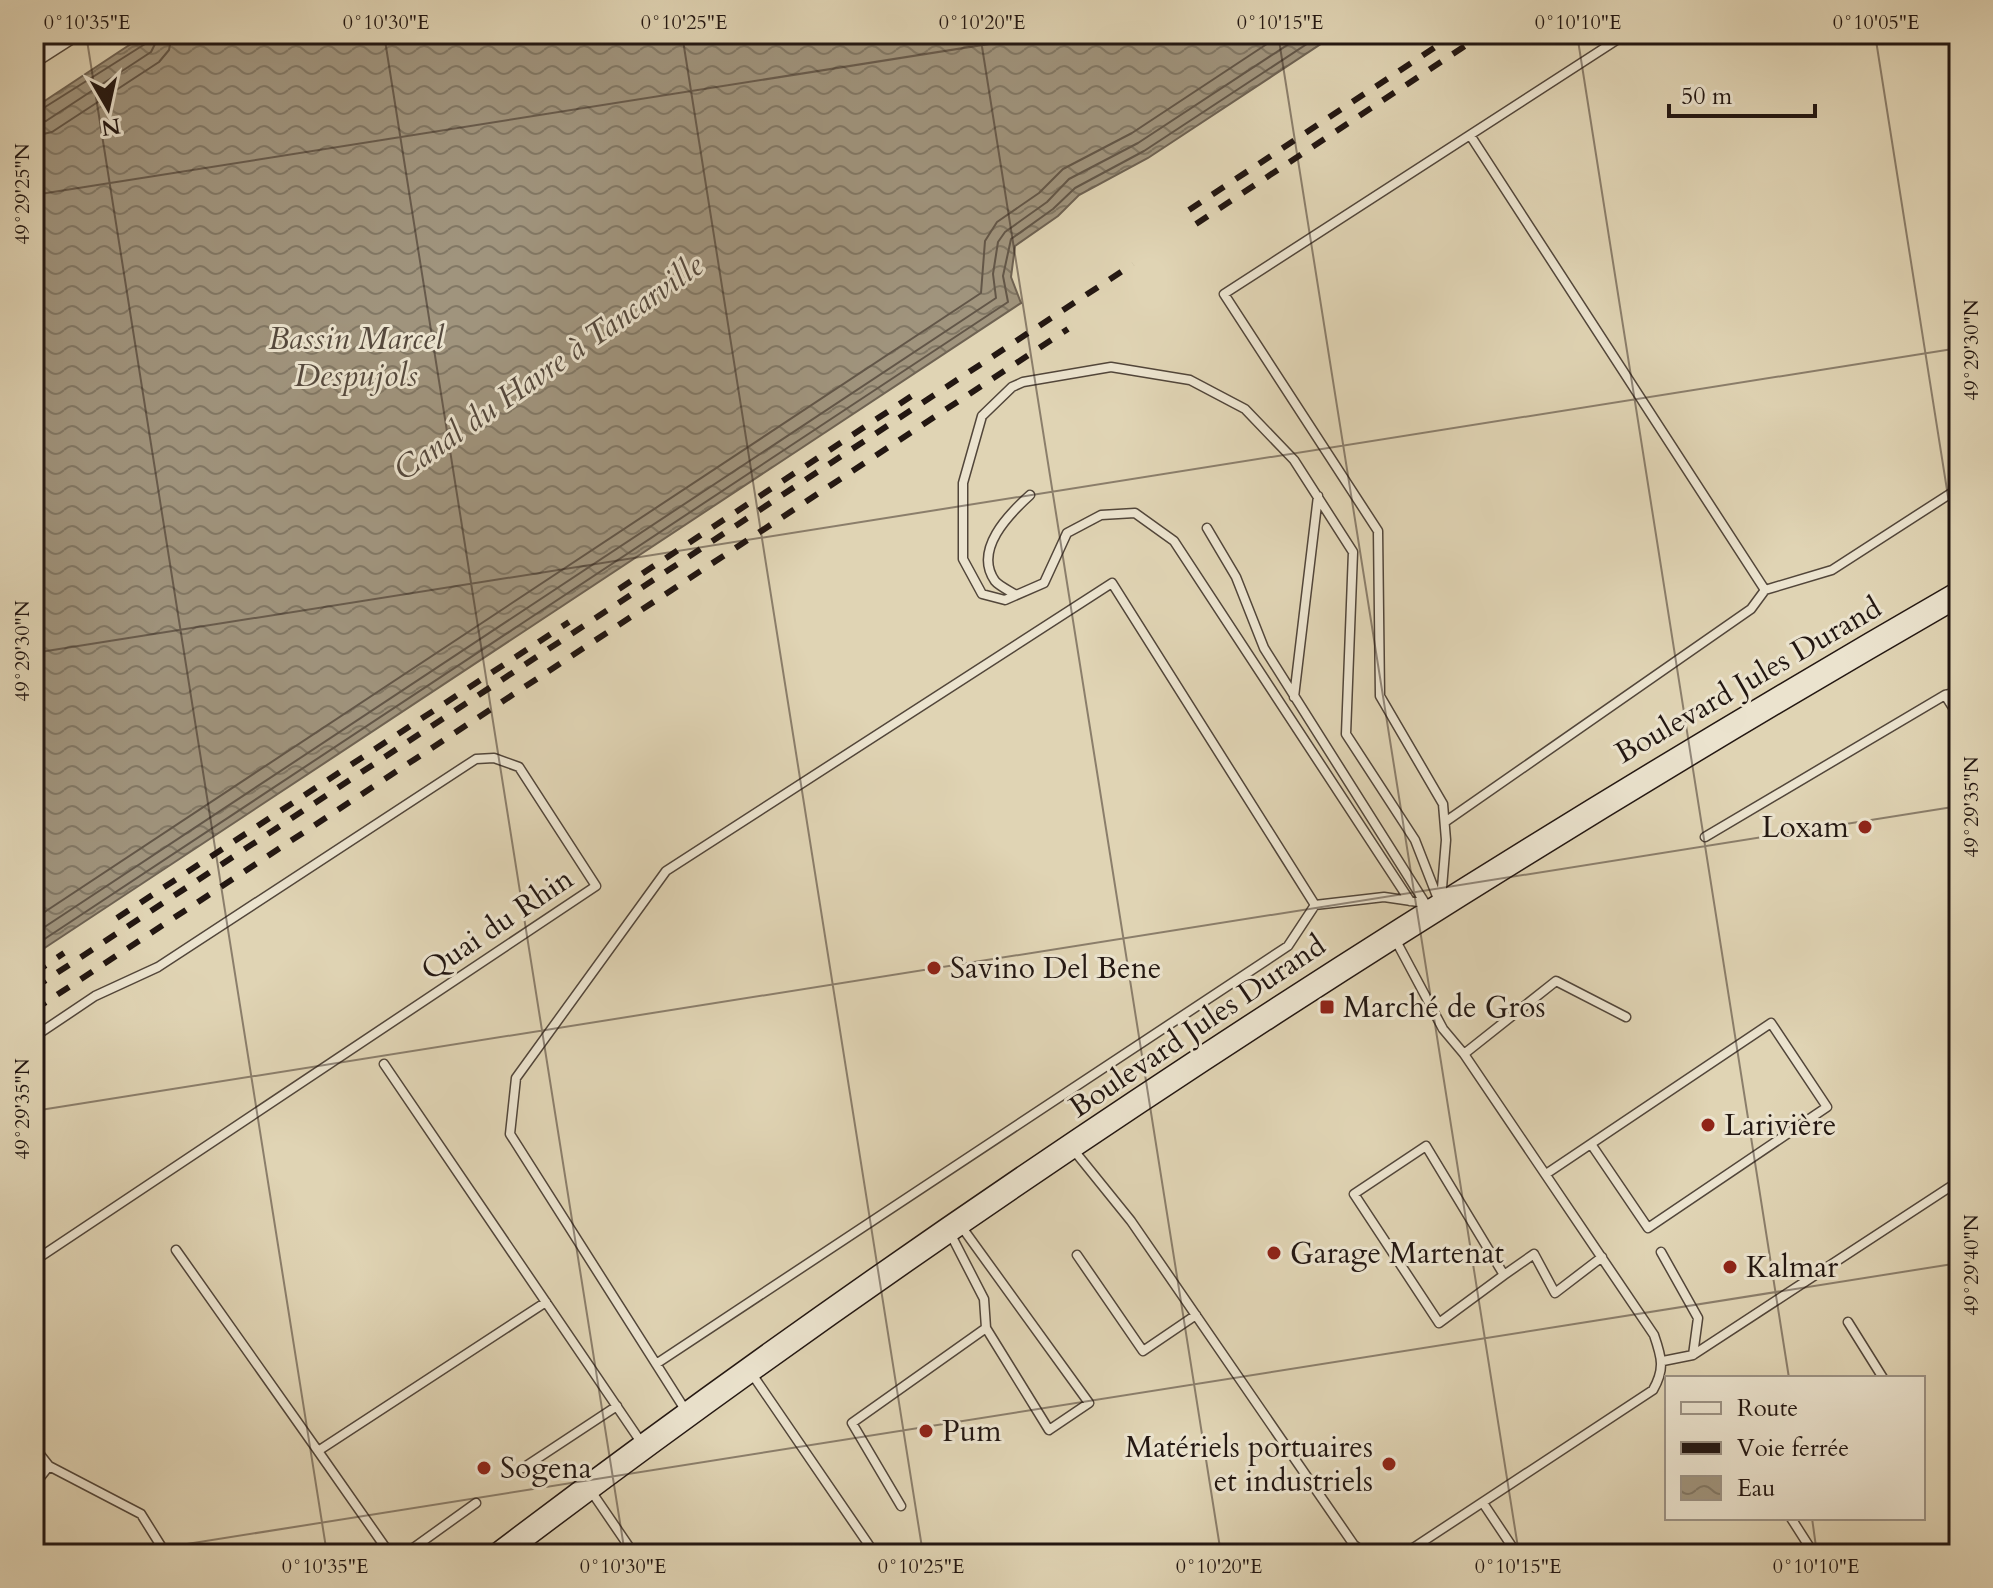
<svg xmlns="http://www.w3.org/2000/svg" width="1993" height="1588" font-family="Cardo,serif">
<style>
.water{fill:url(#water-waves);stroke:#6e6252;stroke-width:2}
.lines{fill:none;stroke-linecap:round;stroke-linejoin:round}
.shore{stroke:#625648;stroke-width:2}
.lane-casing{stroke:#52463a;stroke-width:11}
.street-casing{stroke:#52463a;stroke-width:19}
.secondary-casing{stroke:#231712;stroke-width:27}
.path{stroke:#231712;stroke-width:4;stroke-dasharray:2 4;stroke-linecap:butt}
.lane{stroke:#ebe3ce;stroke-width:8}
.street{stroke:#ebe3ce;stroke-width:16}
.secondary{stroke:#ebe3ce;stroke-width:24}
.rail{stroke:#231712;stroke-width:6;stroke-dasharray:14 14;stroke-linecap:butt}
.ticks{fill:none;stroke:#231712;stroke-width:2;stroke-opacity:0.45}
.poi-dot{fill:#8f2418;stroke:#ebe3ce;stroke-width:3}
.labels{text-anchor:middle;stroke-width:6;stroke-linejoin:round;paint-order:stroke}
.street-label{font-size:30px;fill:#231712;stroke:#ebe3ce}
.poi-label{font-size:30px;fill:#231712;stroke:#ebe3ce;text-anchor:start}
.water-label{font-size:32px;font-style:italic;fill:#55493d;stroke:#ebe3ce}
.neatline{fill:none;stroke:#231712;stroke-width:3}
.ticks-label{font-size:20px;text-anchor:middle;fill:#231712}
</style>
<defs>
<pattern id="water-waves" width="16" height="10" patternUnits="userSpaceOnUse" patternTransform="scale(2)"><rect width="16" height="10" fill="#a0947d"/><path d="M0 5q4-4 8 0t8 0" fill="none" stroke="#827865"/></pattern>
</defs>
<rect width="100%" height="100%" fill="#e0d4b4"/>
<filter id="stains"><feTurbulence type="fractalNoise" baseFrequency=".0025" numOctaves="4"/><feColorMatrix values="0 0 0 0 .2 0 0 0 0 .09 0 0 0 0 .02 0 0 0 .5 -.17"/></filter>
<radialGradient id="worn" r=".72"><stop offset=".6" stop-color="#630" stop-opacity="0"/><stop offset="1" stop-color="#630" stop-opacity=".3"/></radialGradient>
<path class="water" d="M146,34H1336L1148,158L1079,195L1058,216L1015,246L1011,277L1021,303L34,955V108Z"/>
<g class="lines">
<path class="shore" d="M34,114L145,44L150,34
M34,124L46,121L151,52L160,34
M34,136L52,132L159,62L169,50L172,34
M34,919L981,293L985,241L997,222L1039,193L1063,169L1132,133L1282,34
M34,934L996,298L993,274L998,242L1005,232L1047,202L1069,179L1138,143L1304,34
M34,946L1008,302L1003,276L1011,239L1053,209L1075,188L1144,151L1322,34"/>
<g class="lane-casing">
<path id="lane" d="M1470,135L1765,590L1832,570L1959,488
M1207,528L1236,577L1264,648L1425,903
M1016,595C1010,591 999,586 995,581C973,550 1009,514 1030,495
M1945,695L1959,717
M1294,697L1318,496
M1445,822L1751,609L1765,590
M1705,837L1945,695L1959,692
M1441,900L1446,840L1443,804L1380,696L1378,531L1224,294L1626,34
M1410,901L1174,541L1135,513L1101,515L1067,533L1044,583L1005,600L982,594L963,559V483L982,416L1012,387L1023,382L1111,367L1190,380L1245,409L1294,460L1353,552L1346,734L1415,840L1440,904
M1395,939L1443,1029L1464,1054L1654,1335C1662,1358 1665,1369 1653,1390L1404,1554
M34,1037L95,996L158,967L476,759L494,758L519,767L596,886L34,1261
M1464,1054L1556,981L1626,1017
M384,1064L643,1445
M1072,1148L1131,1221L1354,1545L1366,1554
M1546,1174L1771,1023L1827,1107L1648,1228L1591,1144
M949,1231L984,1299L986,1328L1049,1430L1089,1403L961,1226
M176,1250L318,1451
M1661,1252L1698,1318L1693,1355
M1077,1255L1143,1351L1196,1315
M1504,1275L1439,1323L1354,1194L1426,1146L1504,1275L1534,1254L1555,1293L1602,1257
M1848,1322L1883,1378
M1663,1361L1693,1355L1959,1181
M656,1364L1288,946L1315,905
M752,1374L873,1551
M686,1411L510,1134L516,1078L666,871L1112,583L1315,905L1384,897L1432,904
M34,1447L49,1466L141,1514L166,1554
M523,1468L617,1406
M34,1485L49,1466
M591,1491L634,1554
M1483,1503L1517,1554
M901,1506L852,1423L986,1328
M1791,1518L1814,1554
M34,1552L35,1554
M390,1554L318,1451L546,1302
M405,1554L476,1503"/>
</g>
<g class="street-casing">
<path id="street" d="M34,59L73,34"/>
</g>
<g class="secondary-casing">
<path id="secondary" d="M500,1554C964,1202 1454,885 1959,594"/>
</g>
<path class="path" d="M235,36L239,34"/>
<use href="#lane" class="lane"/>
<use href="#street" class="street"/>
<use href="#secondary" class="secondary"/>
<path class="rail" d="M1189,210L1455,34
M1196,224L1483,34
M619,589L913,395
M117,918L569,622
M34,973L64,953
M34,988L1133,264
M34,1010L1068,329"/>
</g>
<path class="ticks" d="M86,34L327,1554M384,34L625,1554M682,34L923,1554M980,34L1221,1554M1278,34L1519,1554M1577,34L1789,1378M1875,34L1959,566M34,195L1052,34M34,653L1959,348M34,1111L1959,806M1812,1518L1817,1554M124,1554L1959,1263"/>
<g class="poi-dot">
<circle cx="1865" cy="827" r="8"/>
<circle cx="934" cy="968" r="8"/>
<rect x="1319" y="999" width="16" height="16" rx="4"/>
<circle cx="1708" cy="1125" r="8"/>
<circle cx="1274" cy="1253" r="8"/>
<circle cx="1730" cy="1267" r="8"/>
<circle cx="926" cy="1431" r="8"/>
<circle cx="1389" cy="1464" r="8"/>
<circle cx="484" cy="1468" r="8"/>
</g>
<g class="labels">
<g class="street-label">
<text transform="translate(1748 680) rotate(-30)" y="10">Boulevard Jules Durand</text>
<text transform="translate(497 924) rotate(-34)" y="10">Quai du Rhin</text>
<text transform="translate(1197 1026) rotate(-34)" y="10">Boulevard Jules Durand</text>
</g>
<g class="poi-label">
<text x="1849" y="837" text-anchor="end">Loxam</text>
<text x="950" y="978">Savino Del Bene</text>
<text x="1343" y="1017">Marché de Gros</text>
<text x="1724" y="1135">Larivière</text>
<text x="1290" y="1263">Garage Martenat</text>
<text x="1746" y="1277">Kalmar</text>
<text x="942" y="1441">Pum</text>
<text x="1373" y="1457" text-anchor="end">Matériels portuaires<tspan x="1373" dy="34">et industriels</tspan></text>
<text x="500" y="1478">Sogena</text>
</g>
<g class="water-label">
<text x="356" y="349">Bassin Marcel<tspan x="356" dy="37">Despujols</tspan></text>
<text transform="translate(548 367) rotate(-35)" y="11">Canal du Havre à Tancarville</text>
</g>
</g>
<rect width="1993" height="1588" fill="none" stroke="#e0d4b4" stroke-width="88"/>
<rect x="1665" y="1376" width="260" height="144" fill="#ebe3ce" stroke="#9b9183" stroke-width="2"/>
<rect x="1681" y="1402" width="40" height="12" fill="#ebe3ce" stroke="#9b9183" stroke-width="2"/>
<text x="1737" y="1416" font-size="24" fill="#231712">Route</text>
<rect x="1681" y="1442" width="40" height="12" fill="#231712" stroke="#9b9183" stroke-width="2"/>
<text x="1737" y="1456" font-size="24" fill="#231712">Voie ferrée</text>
<rect x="1681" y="1476" width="40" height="24" fill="url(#water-waves)" stroke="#9b9183" stroke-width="2"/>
<text x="1737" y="1496" font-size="24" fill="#231712">Eau</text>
<g transform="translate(108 108) rotate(171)" stroke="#ebe3ce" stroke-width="6" paint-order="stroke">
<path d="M0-6L14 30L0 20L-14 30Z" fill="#231712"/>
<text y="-12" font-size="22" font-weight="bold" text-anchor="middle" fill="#231712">N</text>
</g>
<path d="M1669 104v12h146v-12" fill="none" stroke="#231712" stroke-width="4"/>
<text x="1681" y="104" font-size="24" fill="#231712" stroke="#ebe3ce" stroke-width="6" paint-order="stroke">50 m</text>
<rect x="44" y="44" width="1905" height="1500" class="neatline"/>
<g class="ticks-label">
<text x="87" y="29">0°10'35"E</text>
<text x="386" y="29">0°10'30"E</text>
<text x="684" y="29">0°10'25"E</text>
<text x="982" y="29">0°10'20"E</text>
<text x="1280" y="29">0°10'15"E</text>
<text x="1578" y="29">0°10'10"E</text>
<text x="1876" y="29">0°10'05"E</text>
<text transform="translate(22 194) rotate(-90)" y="7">49°29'25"N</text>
<text transform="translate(1971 350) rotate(-90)" y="7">49°29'30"N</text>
<text transform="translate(22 651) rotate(-90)" y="7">49°29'30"N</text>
<text transform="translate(1971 807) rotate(-90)" y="7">49°29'35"N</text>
<text transform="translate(22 1109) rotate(-90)" y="7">49°29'35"N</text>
<text transform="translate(1971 1265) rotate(-90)" y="7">49°29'40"N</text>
<text x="325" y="1573">0°10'35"E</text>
<text x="623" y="1573">0°10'30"E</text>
<text x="921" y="1573">0°10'25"E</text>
<text x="1219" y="1573">0°10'20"E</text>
<text x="1518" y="1573">0°10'15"E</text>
<text x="1816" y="1573">0°10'10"E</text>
</g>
<rect width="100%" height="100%" filter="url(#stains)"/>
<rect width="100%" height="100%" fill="url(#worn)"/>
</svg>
